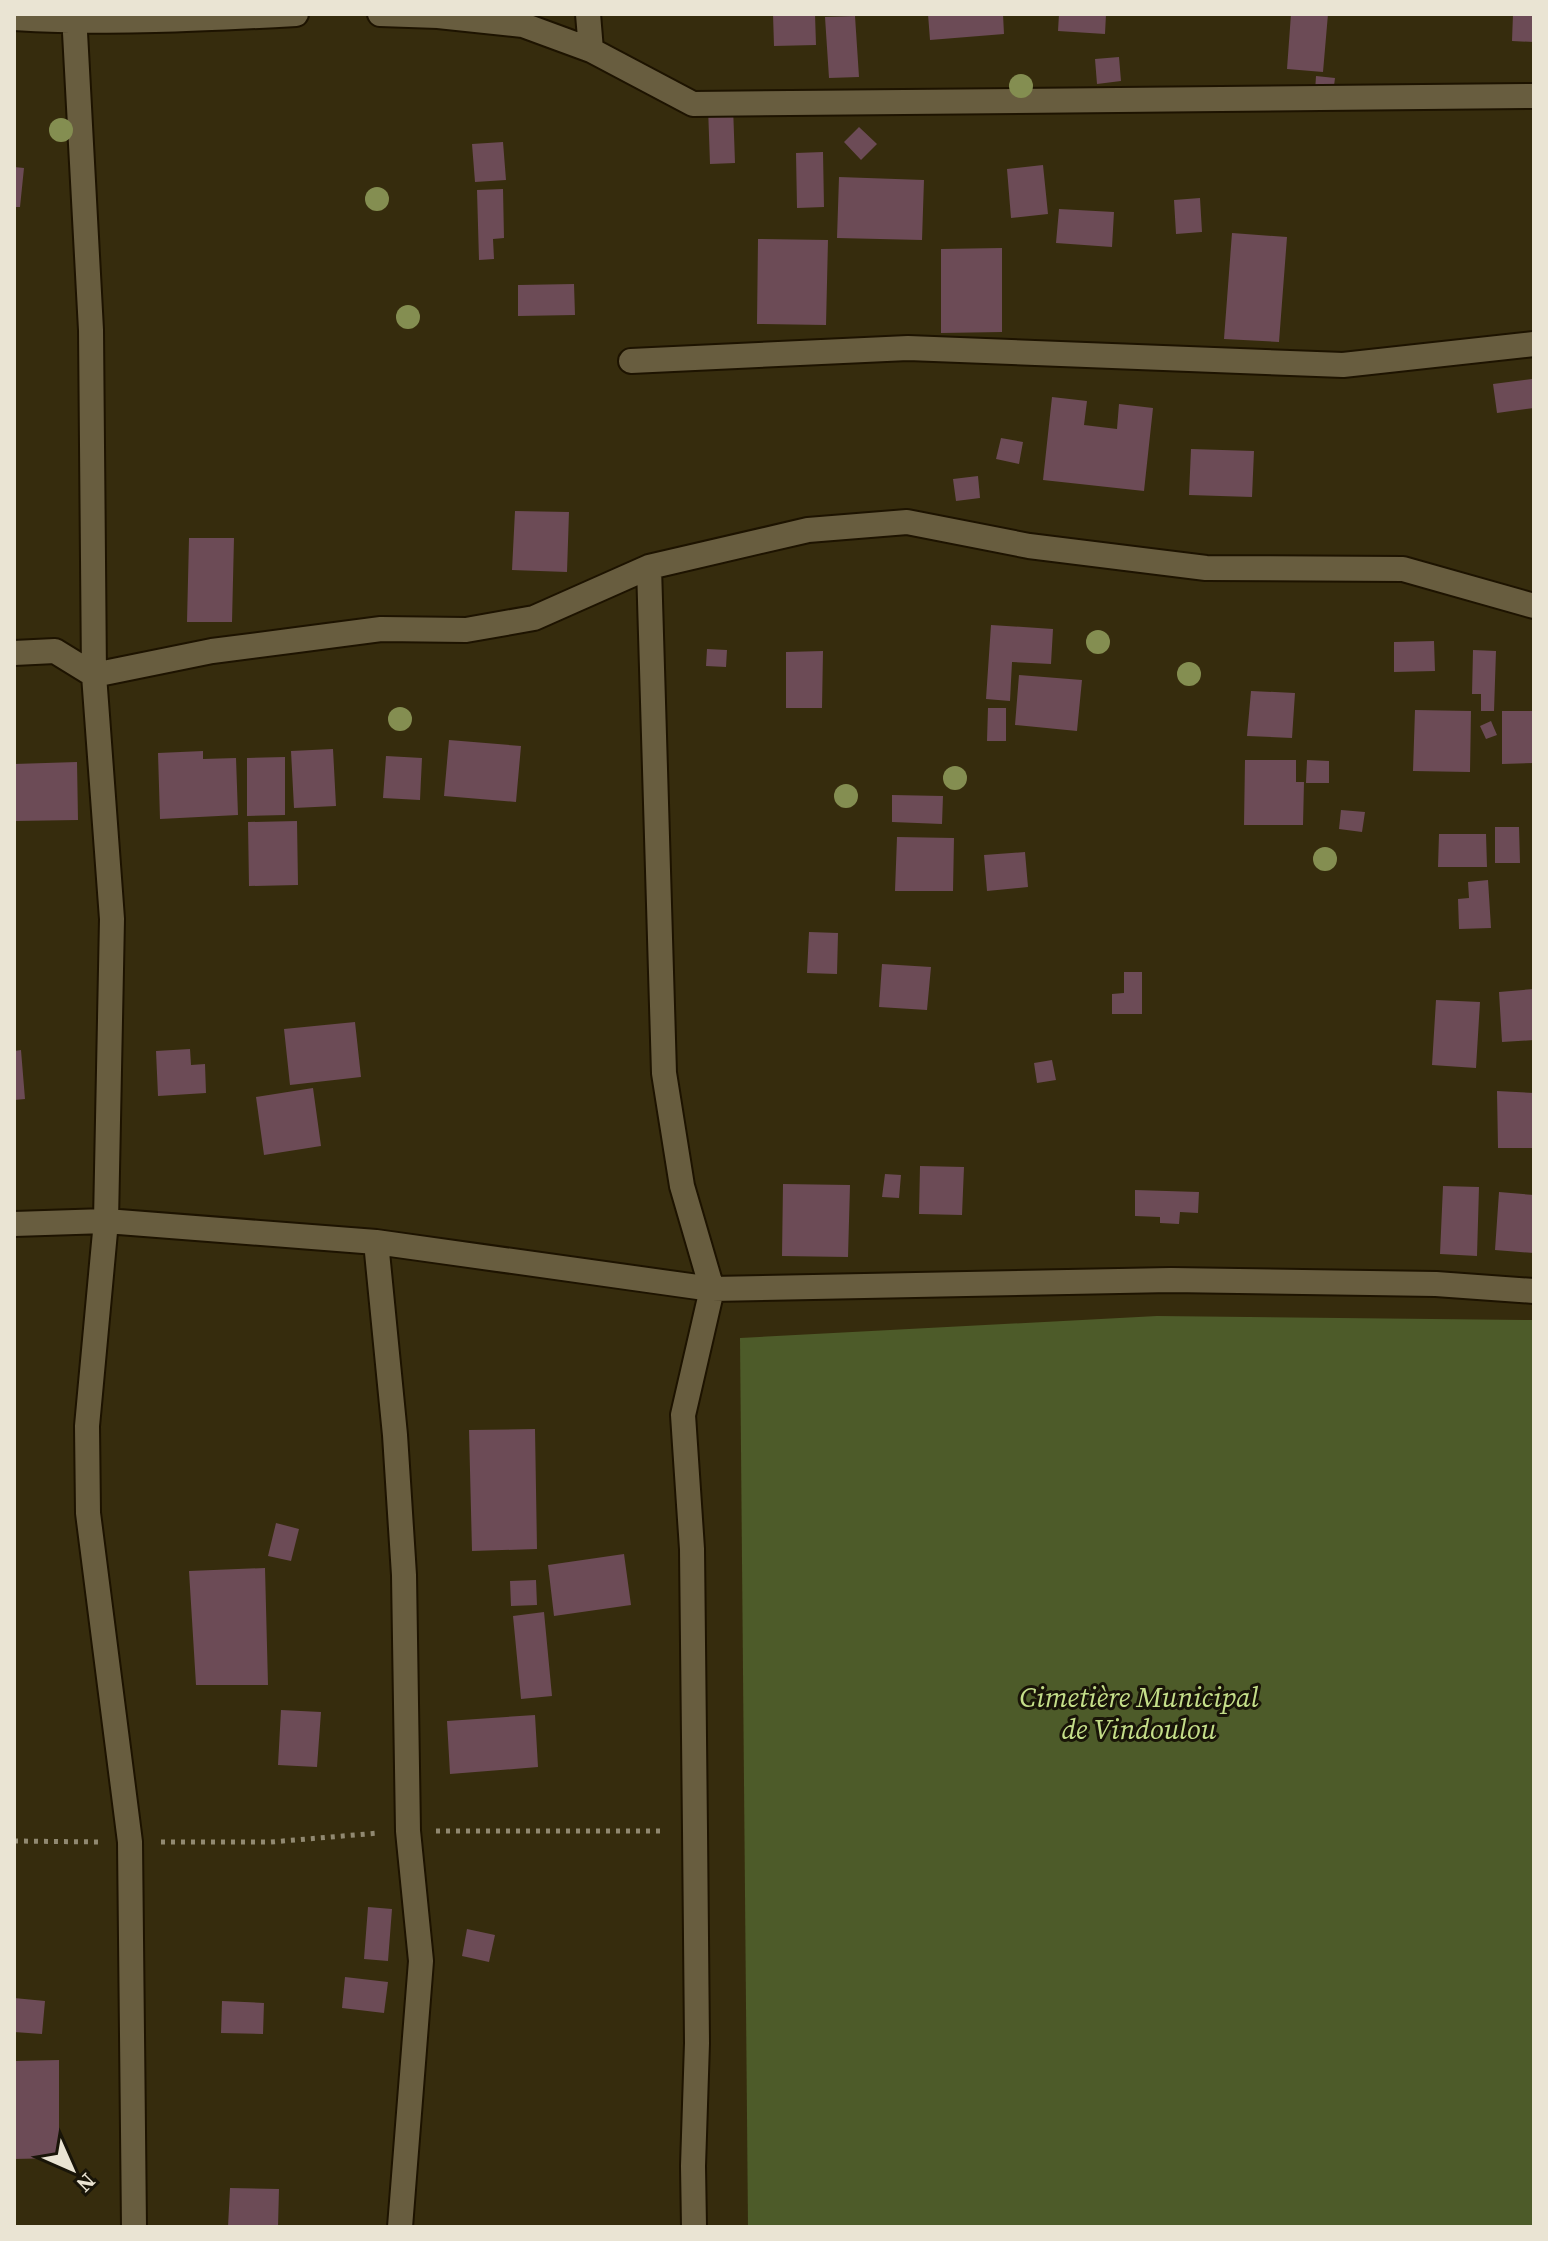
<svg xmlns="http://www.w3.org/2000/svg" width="1548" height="2241" font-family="'Source Serif 4',serif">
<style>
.green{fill:#4d5b29}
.building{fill:#6c4b56}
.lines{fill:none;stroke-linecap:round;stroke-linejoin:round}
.street-casing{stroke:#1d1300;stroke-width:28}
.path{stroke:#918971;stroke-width:5;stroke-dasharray:4 6;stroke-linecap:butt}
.street{stroke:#685d3f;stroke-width:24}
.tree{fill:#848e51}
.labels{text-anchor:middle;stroke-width:6;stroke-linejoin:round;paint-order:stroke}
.park-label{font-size:28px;font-style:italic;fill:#c4de89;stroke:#191508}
</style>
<rect width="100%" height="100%" fill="#362c0d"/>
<path class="green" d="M1157,1316L1534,1320V2227H748L740,1338Z"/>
<path class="building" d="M773,14H815L816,45L774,46Z
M928,14H1003L1004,34L930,40Z
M1059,14H1106L1105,34L1058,31Z
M1291,14H1328L1323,72L1287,69Z
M1513,14H1534V42L1512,41Z
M855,16L859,77L829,78L825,17Z
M1119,57L1121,81L1097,84L1095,59Z
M1316,76L1335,78L1333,94L1315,92Z
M733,106L735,163L710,164L708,107Z
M859,127L877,144L861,160L844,142Z
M503,142L506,180L475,182L472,144Z
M823,152L824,207L797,208L796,153Z
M1043,165L1048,214L1011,218L1007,169Z
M14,167L24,168L20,207H14Z
M839,177L924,180L922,240L837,238Z
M503,189L504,238L493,239L494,259L479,260L477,190Z
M1200,198L1202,232L1176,234L1174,200Z
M1059,209L1114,212L1112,247L1056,243Z
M1232,233L1287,237L1279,342L1224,339Z
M758,239L828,240L826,325L757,324Z
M1002,248V332L941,333V249Z
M574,284L575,315L518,316V285Z
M1532,379L1534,408L1497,413L1493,384Z
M1052,397L1087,401L1084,425L1117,429L1119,404L1153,408L1144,491L1043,480Z
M1001,438L1023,442L1019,464L996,459Z
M1191,449L1254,451L1252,497L1189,495Z
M978,476L980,498L956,501L953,479Z
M515,511L569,512L567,572L512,570Z
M189,538H234L232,622H187Z
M991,625L1053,629L1051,664L1012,662L1010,701L986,699Z
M1434,641L1435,671L1394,672V642Z
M707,649L727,650L726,667L706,666Z
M1473,650L1496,651L1494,711H1481V694H1472Z
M823,651L822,708H786V652Z
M1019,675L1082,680L1077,731L1015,725Z
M1251,691L1295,693L1292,738L1247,736Z
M988,708H1006V741H987Z
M1415,710L1471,711L1470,772L1413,771Z
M1502,711H1534V763L1502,764Z
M1491,721L1497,735L1486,739L1480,726Z
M449,740L521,746L516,802L444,796Z
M333,749L336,806L294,808L291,751Z
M203,751V759L236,758L238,815L160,819L158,753Z
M386,756L422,758L420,800L383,798Z
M285,757V815L247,816V758Z
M1245,760H1296V782H1304L1303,825H1244Z
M1307,760L1329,761V783H1306Z
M77,762L78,820L14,821V764Z
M892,795L943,796L942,824L892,822Z
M1341,810L1365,812L1362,832L1339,829Z
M297,821L298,885L249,886L248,822Z
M1495,827H1519L1520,863H1495Z
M1439,834H1486L1487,867H1438Z
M897,837L954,838L953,891H895Z
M1025,852L1028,887L987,891L984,855Z
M1488,880L1491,928L1459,929L1458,899L1469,898L1468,882Z
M809,932L838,933L837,974L807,973Z
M882,964L931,967L927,1010L879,1007Z
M1124,972H1142V1014H1112V994L1124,993Z
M1534,989V1040L1502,1042L1499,992Z
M1436,1000L1480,1002L1476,1068L1432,1065Z
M355,1022L361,1077L290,1085L284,1029Z
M190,1049L191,1065L205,1064L206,1093L158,1096L156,1051Z
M21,1050L25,1099L14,1100V1051Z
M1052,1060L1056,1080L1037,1083L1034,1063Z
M313,1088L321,1146L264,1155L256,1097Z
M1497,1091L1534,1093V1148H1498Z
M920,1166L964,1167L962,1215L919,1214Z
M885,1174L901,1175L899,1198L882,1197Z
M783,1184L850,1185L848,1257L782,1256Z
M1443,1186L1479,1187L1477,1256L1440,1254Z
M1135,1190L1199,1192L1198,1213L1180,1212L1179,1224L1160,1223V1217L1135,1216Z
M1499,1192L1534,1195V1253L1495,1250Z
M535,1429L537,1549L472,1551L469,1430Z
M276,1523L299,1529L291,1561L268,1556Z
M624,1554L631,1605L554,1616L548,1565Z
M265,1568L268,1685H196L189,1571Z
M536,1580L537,1605L511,1606L510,1581Z
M544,1612L552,1696L521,1699L513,1616Z
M281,1710L321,1712L317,1767L278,1765Z
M535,1715L538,1767L450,1774L447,1721Z
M368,1907L392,1909L388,1961L364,1959Z
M467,1929L495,1935L489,1962L462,1956Z
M345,1977L388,1982L384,2013L342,2008Z
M14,1998L45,2001L42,2034L14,2032Z
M222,2001L264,2003L263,2034L221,2033Z
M59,2060V2158L14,2159V2061Z
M230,2188L279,2189L278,2227H228Z"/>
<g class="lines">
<g class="street-casing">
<path id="street" d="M74,14L91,330L94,675L112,919L106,1221L87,1426L88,1513L130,1842L134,2227
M380,14L438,16L523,25L591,50L693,104L1534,96
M588,14L591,50
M14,18C108,24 202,19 296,14
M631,361L908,348L1343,365L1534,344
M649,567L664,1073L682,1186L712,1289L683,1415L692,1549L695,1831L697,2043L693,2166L694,2227
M14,653L55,651L94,675L212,651L297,640L381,629L466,630L534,618L649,567L808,530L907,522L1029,546L1206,568L1403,569L1534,606
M14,1224L106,1221L376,1242L712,1289L1171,1280L1436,1284L1534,1291
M376,1242L395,1435L404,1575L408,1831L421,1961L400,2227"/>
</g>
<path class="path" d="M436,1831H666
M14,1841L99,1842
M161,1842H271L379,1833"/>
<use href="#street" class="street"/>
</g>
<g class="tree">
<circle cx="1021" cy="86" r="12"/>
<circle cx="61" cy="130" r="12"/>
<circle cx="377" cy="199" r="12"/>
<circle cx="408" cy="317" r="12"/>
<circle cx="1098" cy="642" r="12"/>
<circle cx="1189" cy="674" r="12"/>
<circle cx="400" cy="719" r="12"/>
<circle cx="955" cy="778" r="12"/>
<circle cx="846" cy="796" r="12"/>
<circle cx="1325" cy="859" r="12"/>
</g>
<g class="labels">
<g class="park-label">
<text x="1139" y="1707">Cimetière Municipal<tspan x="1139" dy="32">de Vindoulou</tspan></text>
</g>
</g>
<rect width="1548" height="2241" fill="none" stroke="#eae4d3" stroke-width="32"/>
<g transform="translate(72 2169) rotate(135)" stroke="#191508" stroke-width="6" paint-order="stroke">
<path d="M0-6L14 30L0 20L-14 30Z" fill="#eae4d3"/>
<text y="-12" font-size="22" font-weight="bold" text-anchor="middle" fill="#eae4d3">N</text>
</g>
</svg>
